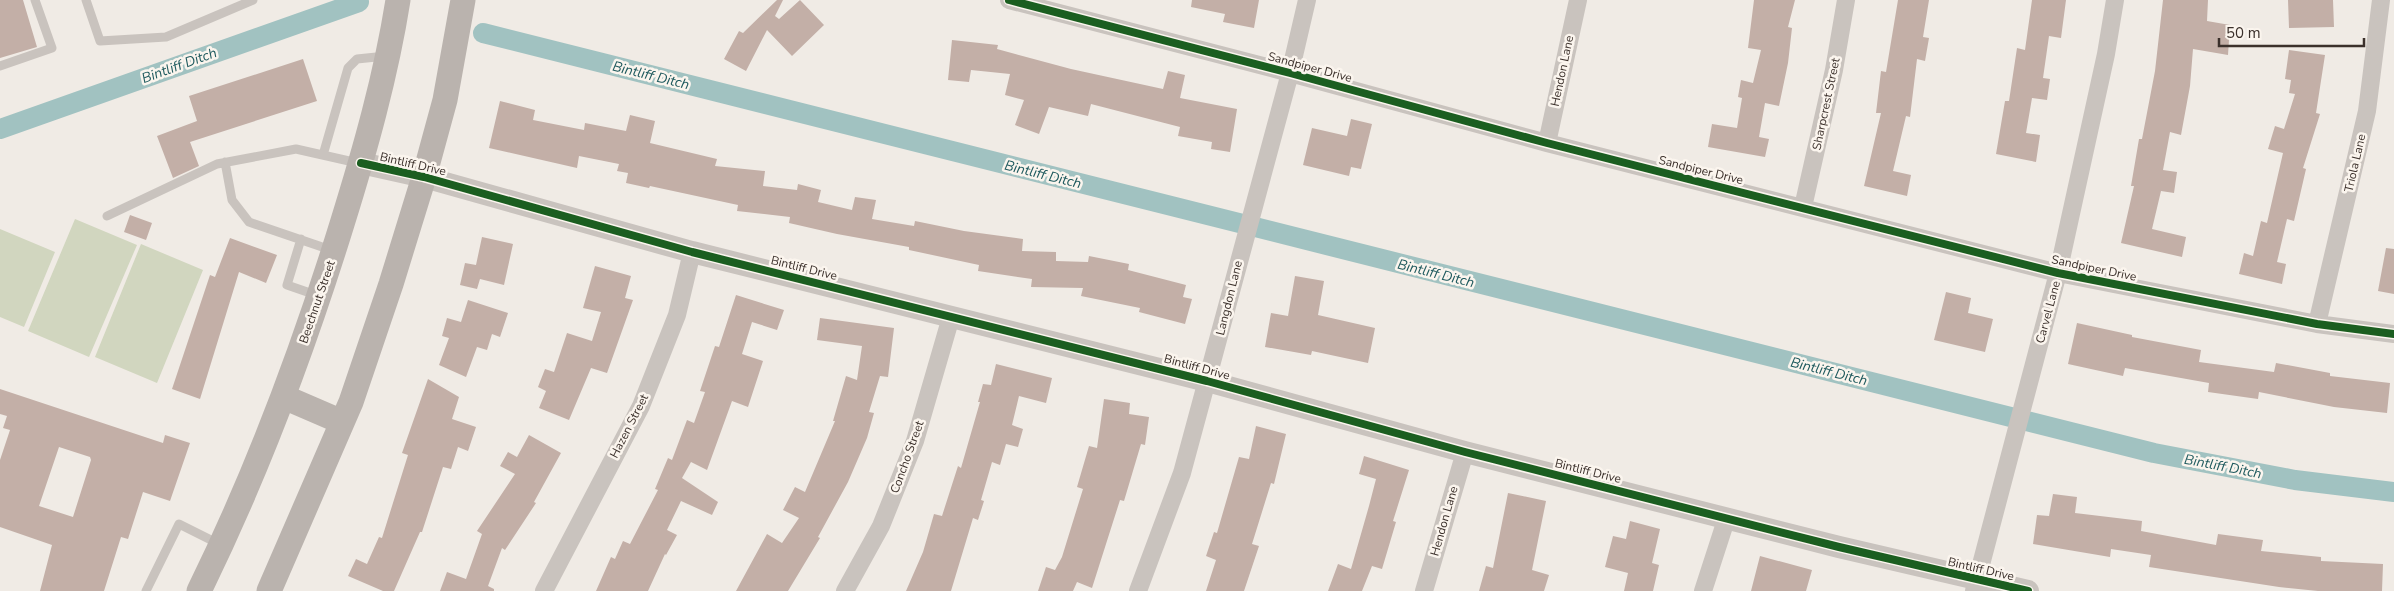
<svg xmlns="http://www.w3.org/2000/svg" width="2394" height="591" font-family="'Nunito Sans',sans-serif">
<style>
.green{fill:#d1d6bf}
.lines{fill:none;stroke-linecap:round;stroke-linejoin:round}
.canal{stroke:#a1c2c1;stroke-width:20}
.building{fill:#c3afa7;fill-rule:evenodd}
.service{stroke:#c9c3be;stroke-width:9}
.minor{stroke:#c9c3be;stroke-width:18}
.tertiary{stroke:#c9c3be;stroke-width:22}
.secondary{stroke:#bab3ae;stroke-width:25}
.cycleway-casing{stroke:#fbf5ee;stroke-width:11}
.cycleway{stroke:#1b5e20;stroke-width:8}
.labels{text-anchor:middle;stroke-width:5;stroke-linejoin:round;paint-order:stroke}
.street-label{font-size:12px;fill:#3b302b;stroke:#fbf5ee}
.water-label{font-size:14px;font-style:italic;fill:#1f5a5e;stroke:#fbf5ee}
</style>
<rect width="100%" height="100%" fill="#f0ebe5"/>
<path class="green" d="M75,219L137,245L89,357L28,331Z
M0,229L55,252L24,327L0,317Z
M141,244L203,270L157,383L95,357Z"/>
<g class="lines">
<path class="canal" d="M483,33L2154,453L2295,480L2394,492
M0,129L359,2"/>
</g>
<path class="building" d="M0,0H23L37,47L0,58Z
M777,0H783L775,16L779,19L800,0L824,25L792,56L767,30L746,71L724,59L739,31L743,33Z
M1192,0H1259L1254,28L1223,22L1225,14L1191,7Z
M1754,0H1795L1788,27L1792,28L1788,63L1779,106L1765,103L1759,137L1769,139L1765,157L1708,147L1712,124L1737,128L1742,98L1738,97L1741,80L1753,83L1761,50L1748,48Z
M1898,0H1929L1923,37L1929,38L1925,61L1917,59L1910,117L1906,116L1893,171L1911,175L1907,196L1864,186L1881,113H1876L1881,71L1886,72Z
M2032,0H2066L2061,38L2049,36L2043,78L2050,79L2047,100L2032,98L2026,133L2040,135L2036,162L1996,154L2005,101H2009L2017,48L2025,50Z
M2163,0H2208L2207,21L2230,25L2228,55L2193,49L2190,86L2181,135L2170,132L2163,170L2177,172L2174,193L2161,191L2152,229L2186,237L2182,257L2121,243L2134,186H2131L2139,139H2142L2155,71Z
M2288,0H2333L2334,27L2289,28Z
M952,40L998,45L997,49L1071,69L1163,89L1168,71L1185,75L1180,98L1237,109L1230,152L1211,149L1212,142L1178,136L1180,127L1091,104L1088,116L1049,107L1039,134L1015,125L1024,100L1005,95L1010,74L971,70L969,82L948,80Z
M2289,50L2325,55L2316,113L2320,114L2303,168L2306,169L2294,221L2287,219L2277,262L2286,264L2282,284L2239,274L2244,253L2253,256L2261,221L2267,223L2283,153L2268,149L2275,126L2284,129L2295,94L2289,93L2291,80L2285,79Z
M303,59L317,101L190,142L199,166L173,178L157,136L197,121L189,96Z
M500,101L535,110L533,120L584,130L585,123L626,131L630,115L655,121L650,143L717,159L715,166L765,171L763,186L797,190L798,184L821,190L818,202L852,210L855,197L876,200L872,219L914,226L915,221L964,231L1023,239L1022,251L1056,252V261L1088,262L1089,256L1129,264L1128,270L1186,285L1183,297L1192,299L1185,324L1139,312L1140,308L1081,296L1083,288L1031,287L1032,279L978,271L979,265L909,250V247L837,234L789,223L790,217L737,211L738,205L650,186L649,188L626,183L628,173L617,171L619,164L579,156L577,168L489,148Z
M1351,119L1372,124L1361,169L1351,167L1349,176L1303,165L1312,128L1347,136Z
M130,215L152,223L146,240L124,232Z
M482,237L513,244L504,285L480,279L477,289L460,285L465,263L476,265Z
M230,238L277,255L266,283L239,272L200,399L172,389L210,275L215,277Z
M2386,248L2394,249V294L2378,291Z
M595,266L631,276L625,298L633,300L607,373L591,368L569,420L539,408L546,391L538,387L545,369L554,372L567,333L592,341L601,312L583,308Z
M1295,276L1324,281L1318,315L1375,328L1368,363L1312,351L1311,355L1265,347L1271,313L1288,316Z
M1946,292L1971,298L1968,313L1993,319L1985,352L1934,340Z
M736,295L784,310L777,330L752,322L742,354L763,361L748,407L732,401L707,470L691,462L682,478L718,502L712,515L681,501L667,530L677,535L666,555L665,554L648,591H596L611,557L615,559L623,541L630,544L658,490L655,489L668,458L672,460L687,420L694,423L705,392L700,391L715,346L719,347Z
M468,300L508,313L500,337L492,334L487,350L477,347L466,377L439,365L449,338L442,336L447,318L461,322Z
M820,318L894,328L888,377L880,376L869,412L874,413L867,438L848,482L818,537L820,538L788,591H736L767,534L782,543L799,518L783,510L795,487L805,492L835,421H833L846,376L857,380L862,346L817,340Z
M2077,323L2132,335V337L2201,350L2199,362L2274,372L2276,363L2330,373V376L2390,383L2387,413L2334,407L2259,392L2258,399L2208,392L2209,383L2125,368L2123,376L2068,364Z
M996,364L1052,378L1046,403L1019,396L1012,425L1023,429L1018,447L1006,444L1000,465L992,462L981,500L984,501L978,520L973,518L951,591H906L923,552L934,514L942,516L958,466L961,468L980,402H978L983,384L991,385Z
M428,379L459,397L452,419L476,427L468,451L458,447L451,469L443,467L422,532H420L394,591H383L348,576L356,559L367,564L379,537L382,538L408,455L402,453Z
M0,389L163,443L165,435L190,443L170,501L143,492L128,539L121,537L104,591H40L52,545L0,527V460L10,430L3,428L7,416L0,414ZM59,447L90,457L91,460L73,517L39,506Z
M1104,399L1130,403L1129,414L1149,417L1145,445L1141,444L1124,501L1120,500L1092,588L1077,582L1073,591H1038L1046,567L1055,570L1062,557L1083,489L1077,487L1089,446L1097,448Z
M1256,426L1286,434L1274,484L1271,483L1252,544L1259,546L1244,591H1206L1216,560L1206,556L1214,532L1217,533L1239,457L1249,459Z
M529,435L561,453L534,502L536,503L505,550L502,548L488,586L494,589V591H440L447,572L466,579L482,534L477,531L515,474L500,466L508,452L517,457Z
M1364,456L1409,470L1393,521L1396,522L1382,569L1372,566L1362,591H1328L1338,564L1351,569L1369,506L1376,479L1359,474Z
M1508,493L1546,501L1532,570L1549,575L1544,591H1479L1486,566L1493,568Z
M2053,494L2077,497L2075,513L2142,521L2141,531L2216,545L2218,534L2263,540L2261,551L2321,557V561L2383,564L2382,591H2318L2279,587L2149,567L2151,555L2111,549L2110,557L2033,544L2037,515L2049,516Z
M1630,521L1660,529L1652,563L1659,565L1653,591H1624L1628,573L1605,567L1613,536L1626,539Z
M1760,556L1812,570L1806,591H1751Z"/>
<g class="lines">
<path class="service" d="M86,0L100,41L166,37L253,0
M0,66L52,48L35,0
M323,155L348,68L357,59L386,56
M225,162L232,200L249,222L331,250
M107,216L217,164L296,149L358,163
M301,239L287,285L316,295
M146,591L179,524L219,544"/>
<path class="minor" d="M1009,0L1290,73L1547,143L2058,273L2317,324L2394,334
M1547,143L1578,0
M1803,207L1834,70L1846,0
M2317,324L2367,111L2381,0
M544,591L641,406L677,315L692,252
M845,591L881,526L915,441L951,317
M1138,591L1182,473L1290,73L1307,0
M1424,591L1465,452
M1703,591L1727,517
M1974,591L2058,273L2106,54L2115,0"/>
<path class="tertiary" d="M361,163L424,177L692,252L1207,381L1465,452L1839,547L2028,591"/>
<path class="secondary" d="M284,397L342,422
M199,591C257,473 303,350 342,224C365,150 386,76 398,0
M269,591L351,402L391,284L424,177L445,100L463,0"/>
<g class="cycleway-casing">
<path id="cycleway" d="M1009,0L1290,73L1547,143L2058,273L2317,324L2394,334
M361,163L424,177L692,252L1207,381L1465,452L1839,547L2028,591"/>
</g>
<use href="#cycleway" class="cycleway"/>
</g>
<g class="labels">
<g class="street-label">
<text transform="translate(1310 67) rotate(15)" y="4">Sandpiper Drive</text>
<text transform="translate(1562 71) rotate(-78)" y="4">Hendon Lane</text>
<text transform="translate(1826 104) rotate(-78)" y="4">Sharpcrest Street</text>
<text transform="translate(2355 163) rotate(-77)" y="4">Triola Lane</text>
<text transform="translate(413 164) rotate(13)" y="4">Bintliff Drive</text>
<text transform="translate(1701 170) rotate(14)" y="4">Sandpiper Drive</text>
<text transform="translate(804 268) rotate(14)" y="4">Bintliff Drive</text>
<text transform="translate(2094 268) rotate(12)" y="4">Sandpiper Drive</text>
<text transform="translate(1229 298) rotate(-76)" y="4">Langdon Lane</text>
<text transform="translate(317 302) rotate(-71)" y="4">Beechnut Street</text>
<text transform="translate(2048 312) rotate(-75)" y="4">Carvel Lane</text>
<text transform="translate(1197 367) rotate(15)" y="4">Bintliff Drive</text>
<text transform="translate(629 426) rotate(-63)" y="4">Hazen Street</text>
<text transform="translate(907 457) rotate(-70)" y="4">Concho Street</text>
<text transform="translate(1588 471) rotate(14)" y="4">Bintliff Drive</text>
<text transform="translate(1444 521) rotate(-74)" y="4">Hendon Lane</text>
<text transform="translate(1981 569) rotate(13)" y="4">Bintliff Drive</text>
</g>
<g class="water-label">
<text transform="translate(179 65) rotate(-20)" y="5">Bintliff Ditch</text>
<text transform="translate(651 75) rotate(14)" y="5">Bintliff Ditch</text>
<text transform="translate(1043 174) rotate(14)" y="5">Bintliff Ditch</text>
<text transform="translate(1436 273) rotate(14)" y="5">Bintliff Ditch</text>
<text transform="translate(1829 371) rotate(14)" y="5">Bintliff Ditch</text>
<text transform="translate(2223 466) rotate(11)" y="5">Bintliff Ditch</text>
</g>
</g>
<path d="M2219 38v8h145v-8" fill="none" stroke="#3b302b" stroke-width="2.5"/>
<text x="2226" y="38" font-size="15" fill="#3b302b" stroke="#fbf5ee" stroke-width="4" paint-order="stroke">50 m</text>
</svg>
